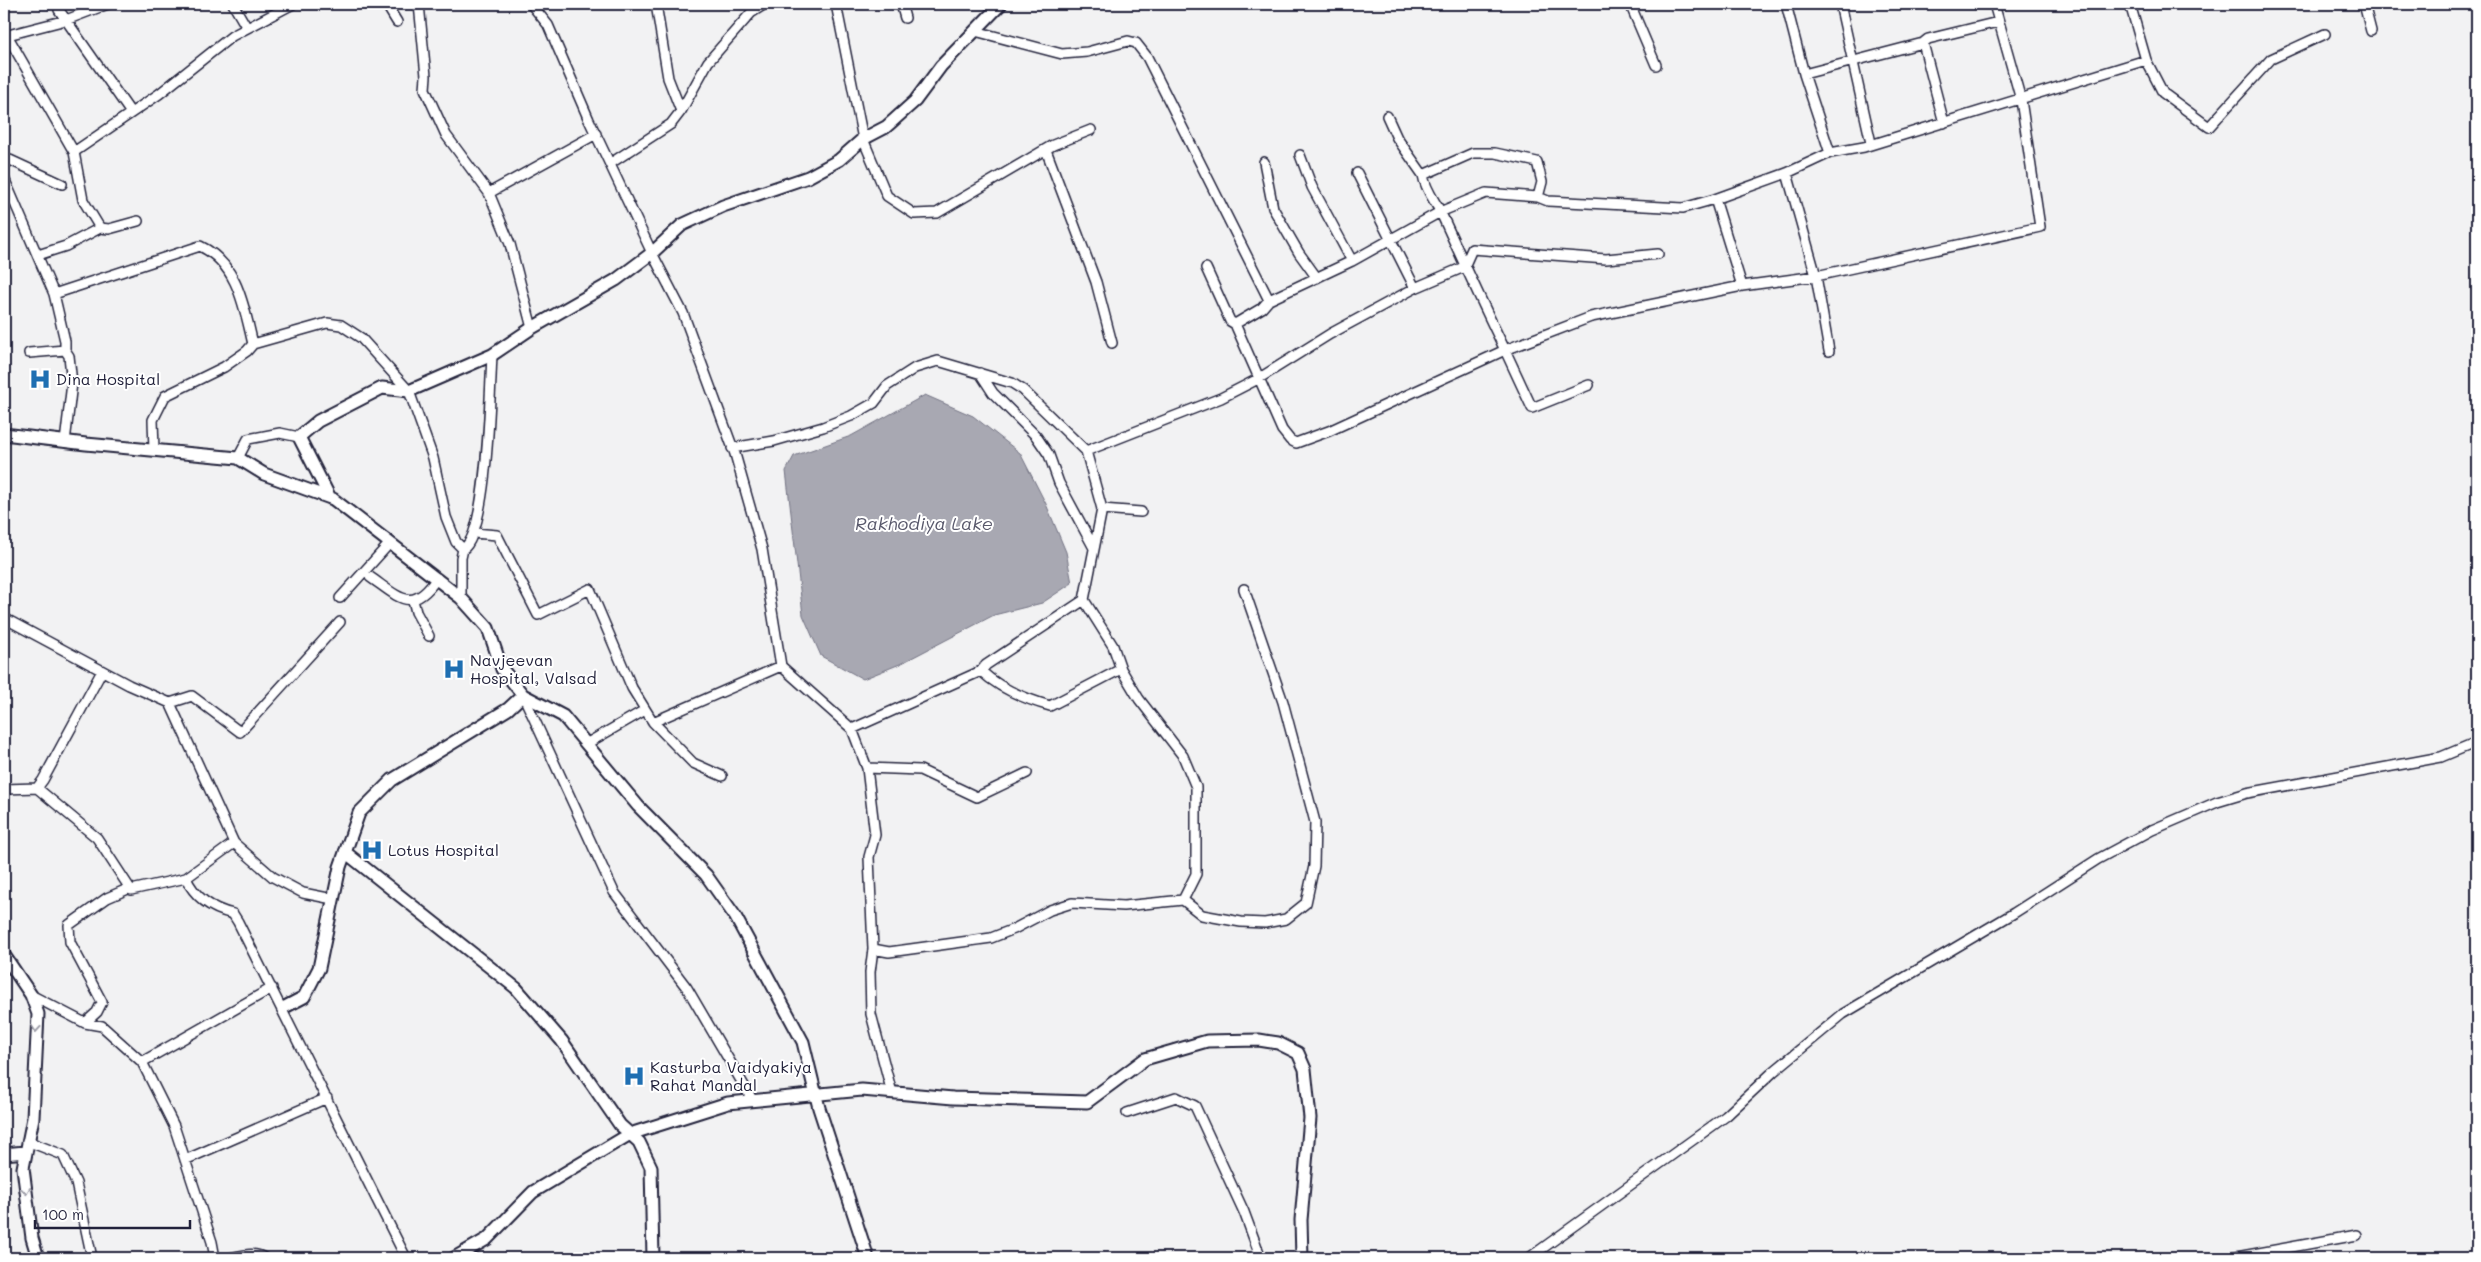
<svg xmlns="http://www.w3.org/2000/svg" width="2481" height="1262" font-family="Mali,sans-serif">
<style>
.water{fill:#a8a8b2;stroke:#727282}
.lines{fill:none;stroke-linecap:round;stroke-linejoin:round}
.minor-casing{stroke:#22223b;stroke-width:12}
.tertiary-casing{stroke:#22223b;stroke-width:15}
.minor{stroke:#fff;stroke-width:9}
.tertiary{stroke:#fff;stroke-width:11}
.oneway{stroke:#9c9ca7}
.labels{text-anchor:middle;stroke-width:4;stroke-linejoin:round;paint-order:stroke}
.poi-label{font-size:16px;fill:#22223b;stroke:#fff;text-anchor:start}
.water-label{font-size:18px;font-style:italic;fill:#58586b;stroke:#fff}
</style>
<rect width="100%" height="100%" fill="#f2f2f3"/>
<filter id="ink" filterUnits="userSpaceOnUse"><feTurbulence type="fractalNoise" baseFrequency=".02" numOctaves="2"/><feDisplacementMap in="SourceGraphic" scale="10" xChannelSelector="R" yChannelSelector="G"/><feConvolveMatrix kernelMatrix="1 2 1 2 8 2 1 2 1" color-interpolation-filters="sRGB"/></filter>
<g filter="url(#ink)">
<path class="water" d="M925,395L973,416L1020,453L1046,504L1066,552L1072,583L1042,603L994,615L900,664L863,679L821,656L803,615L786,471L794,456L851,436Z"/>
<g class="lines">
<g class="minor-casing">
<path id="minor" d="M233,4L247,28
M386,4L397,22
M419,4L426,76L425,89L446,135L489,193L510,244L532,328
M531,4L548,25L589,120L652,253L683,313L735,454L762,549L781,666L852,729L867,768L875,835L869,857L873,949L870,972L871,1014L892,1093
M656,4L668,78L681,111
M836,4L863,139L887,196L914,214L937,213L1053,145L1091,130
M901,4L905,18
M1630,4L1656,65
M1786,4L1804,74L1830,153
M1840,4L1871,143
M2364,4L2371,31
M59,10L131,113
M975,31L1062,54L1087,52L1128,41L1136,43L1147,57L1269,300
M7,35L74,152L83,200L100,228
M4,36L66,20L108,4
M1923,43L1944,123
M2146,60L2163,93L2209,127L2271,59L2325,34
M1804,74L1923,43L1928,39L1998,22
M1046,150L1096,282L1112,343
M74,152L159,94L232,36L293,4
M1300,155L1312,187L1352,261
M1264,162L1273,208L1299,253L1317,278
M4,163L10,160L62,184
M611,163L671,124L681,111L708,62L751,13L765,4
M1357,173L1415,288
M1787,173L1816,276L1829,351
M1423,175L1473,153H1495L1537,162L1542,182L1538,197
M4,178L54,294L65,341V350L69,356L72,383L65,442
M489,193L596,134
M38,255L66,246L100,228L109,229L138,221
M1206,268L1230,321L1235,324L1282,430L1290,440L1296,443L1329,431L1505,350C1483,305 1462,259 1441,213C1435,201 1425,189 1423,175L1397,138L1387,116
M1742,286L1715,199L1787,173L1830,153L1864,147L2146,60L2130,4
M54,294L200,246C238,264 244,307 253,344
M1235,324L1262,308L1269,300L1352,261L1440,212L1486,193L1538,197L1548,201L1683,208L1715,199
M29,353L65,350
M980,373L993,393L1036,436L1049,455L1059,483L1094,548
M1589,385L1532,408L1505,350L1591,317L1742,286L1816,276L2040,227L2021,100L1994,4
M732,448L774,441L823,427L851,416L874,403L887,386L915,368L938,361L1012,383L1023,390L1086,451L1102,509L1084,600L1113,646L1121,669L1139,699L1183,756L1196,787V874L1183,900
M154,450L153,420L165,396L224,367L247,351L253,344L327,323L341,325L361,338L409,391L433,458L446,517L456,542L463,549
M1086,451L1221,398L1258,379L1330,334L1415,288L1464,267L1472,249L1606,259L1658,254
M238,458L248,439L280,433L299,437
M1102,509L1141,512
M474,533L497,535L538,615L590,589L632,688L653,722
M370,577C399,597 412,615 437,578
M340,598L390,543
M461,598V558L463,549C488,534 490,389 492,355
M413,600L416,612L429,636
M4,618L129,685L170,703L192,696L240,732L340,622
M981,671C1000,689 1025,699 1050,706L1121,669
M523,695L614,892L687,988L753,1101
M170,703L234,843L273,877L303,893L333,899
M852,729L981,671L986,665L1084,600
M586,744L645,710
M867,768L920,770L977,797L1027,773
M722,776L693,763L653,722L781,666
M37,788L97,838L131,890L186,878L234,843
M4,789L37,788L43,780L102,671
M186,878C195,898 212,909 233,914L238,922L406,1258
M873,949L889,952L991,938L1014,929L1050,910L1072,903L1124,906L1183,900L1202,915L1241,922L1265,923L1286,919L1306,903L1314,866L1315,822L1283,702L1244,589
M31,995L85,1023L102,1026L142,1062L174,1126L212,1242L215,1258
M85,1023L97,1012L102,1002L70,942L69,925L107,898L130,888
M142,1062L272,988
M1127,1113L1176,1097L1195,1106L1244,1212L1261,1258
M27,1141L63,1155L76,1183L92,1258
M185,1160L327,1098
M229,1258C240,1256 255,1251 264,1258
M1529,1258L1726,1116L1773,1072L1843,1014L2014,913L2098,859L2152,830L2217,802L2247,793L2441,757L2477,742
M2231,1258L2357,1235"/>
</g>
<g class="tertiary-casing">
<path id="tertiary" d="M4,434L86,444L238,458L264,474L333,499L461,598L488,628L502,669L523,695L563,716L638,806L706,875L735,916L803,1042L819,1108L868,1258
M330,498L299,437L318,421L382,388L409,391L492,355L532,328L616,280L652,253L682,225L723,206L808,177L839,160L863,139L886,127L915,101L941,66L1001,4
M345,852L516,988L562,1041L620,1125L639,1142L651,1167L653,1258
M4,955L31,995L38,1014L33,1118L23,1168L32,1238L38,1258
M283,1008L304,997L319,968L340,867L359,813L392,780L508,709L523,695
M4,1154L25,1152
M454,1258L487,1239L533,1192L630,1134L728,1103L862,1090L953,1098L1087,1102L1145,1059L1207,1041L1259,1040L1278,1043L1298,1053L1305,1069L1310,1118L1301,1220L1302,1258"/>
</g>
<use href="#minor" class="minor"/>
<use href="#tertiary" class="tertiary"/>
</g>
<defs><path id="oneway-chevron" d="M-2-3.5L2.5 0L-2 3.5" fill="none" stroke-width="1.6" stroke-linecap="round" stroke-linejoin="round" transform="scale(1.25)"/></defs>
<g class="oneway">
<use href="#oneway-chevron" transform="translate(36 1029) rotate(95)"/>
<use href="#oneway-chevron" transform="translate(26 1191) rotate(83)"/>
</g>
</g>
<defs>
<g id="hospital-bare" transform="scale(1.725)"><path d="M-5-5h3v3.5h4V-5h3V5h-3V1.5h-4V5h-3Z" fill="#1f6fb2" stroke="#fff" stroke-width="2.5" paint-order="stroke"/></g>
</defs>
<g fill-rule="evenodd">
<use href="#hospital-bare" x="40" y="379"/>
<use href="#hospital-bare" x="454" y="669"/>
<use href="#hospital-bare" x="372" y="850"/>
<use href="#hospital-bare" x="634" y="1076"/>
</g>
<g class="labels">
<g class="poi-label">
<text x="56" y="385">Dina Hospital</text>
<text x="470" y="666">Navjeevan<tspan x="470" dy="18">Hospital, Valsad</tspan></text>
<text x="388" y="856">Lotus Hospital</text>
<text x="650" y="1073">Kasturba Vaidyakiya<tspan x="650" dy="18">Rahat Mandal</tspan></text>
</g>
<g class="water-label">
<text x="924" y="530">Rakhodiya Lake</text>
</g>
</g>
<rect width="2481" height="1262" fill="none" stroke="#fff" stroke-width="20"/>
<rect x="10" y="10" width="2461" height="1242" fill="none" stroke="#22223b" stroke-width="2" filter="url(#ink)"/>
<path d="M35 1220v8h155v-8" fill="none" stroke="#22223b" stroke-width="2.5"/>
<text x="42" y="1220" font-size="15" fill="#22223b" stroke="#ffffff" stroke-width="4" paint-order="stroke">100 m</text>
</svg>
